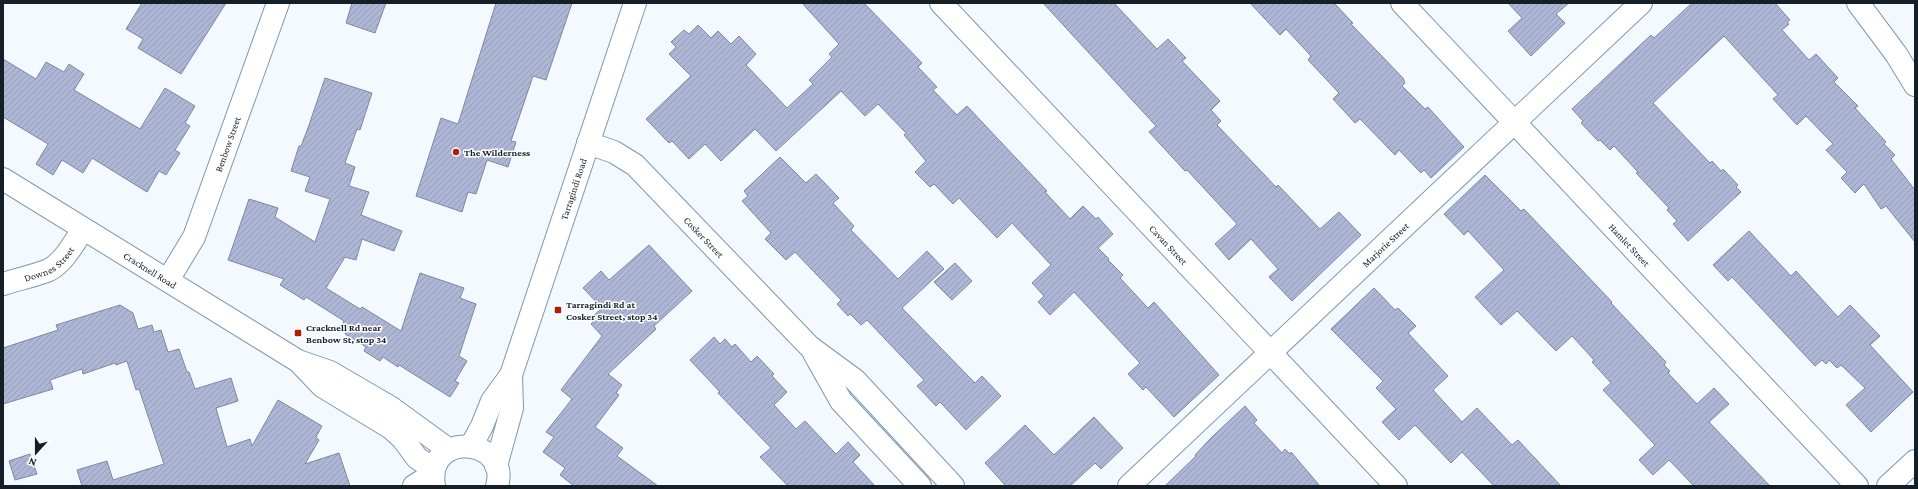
<svg xmlns="http://www.w3.org/2000/svg" width="1918" height="489" font-family="'Crimson Pro',serif">
<style>
.building{fill:url(#building-hatch);stroke:#7f87a4}
.lines{fill:none;stroke-linecap:round;stroke-linejoin:round}
.minor-casing{stroke:#7d98af;stroke-width:24}
.tertiary-casing{stroke:#7d98af;stroke-width:24}
.minor{stroke:#fff;stroke-width:22}
.tertiary{stroke:#fff;stroke-width:22}
.poi-dot{fill:#ae2100;stroke:#fff;stroke-width:1.5}
.labels{text-anchor:middle;stroke-width:3;stroke-linejoin:round;paint-order:stroke}
.street-label{font-size:10px;fill:#141f28;stroke:#fff}
.poi-label{font-size:10px;font-weight:bold;fill:#141f28;stroke:#fff;text-anchor:start}
</style>
<defs>
<pattern id="building-hatch" width="6" height="6" patternUnits="userSpaceOnUse"><rect width="6" height="6" fill="#aeb6d5"/><path d="M-1 1l2-2M0 6l6-6M5 7l2-2" fill="none" stroke="#959cb7"/></pattern>
</defs>
<rect width="100%" height="100%" fill="#f3f9fe"/>
<path class="building" d="M142,3H226L181,74L138,48L143,39L126,29Z
M352,3H386L375,33L346,23Z
M496,3H572L546,80L533,76L511,141L516,142L508,167L487,160L476,194L468,192L462,212L416,196L441,118L458,124Z
M802,3H864L922,63L918,67L937,87L933,90L957,115L967,106L1047,191L1045,192L1070,219L1083,206L1096,219L1098,217L1113,234L1098,248L1109,259L1108,260L1123,275L1120,278L1148,308L1154,302L1219,375L1174,417L1146,387L1143,390L1128,374L1140,363L1074,292L1050,315L1038,302L1044,296L1032,283L1051,265L1012,223L997,238L959,198L953,204L934,184L930,187L915,172L926,161L904,135L906,133L878,104L865,116L841,91L776,151L755,129L721,161L705,144L689,159L672,141L669,143L646,119L691,76L669,54L676,47L671,42L684,30L689,34L698,25L711,38L718,31L731,44L739,36L756,54L746,65L787,108L813,84L809,80L832,57L829,54L839,44Z
M1043,3H1114L1157,49L1168,39L1186,58L1182,61L1220,101L1211,110L1221,121L1217,125L1276,187L1278,185L1320,229L1339,212L1361,235L1292,301L1269,277L1278,269L1251,239L1229,260L1215,244L1237,224L1187,170L1185,171L1149,132L1156,126Z
M1250,3H1334L1353,23L1351,24L1403,78L1405,83L1402,86L1425,109L1428,107L1464,147L1431,178L1424,170L1421,173L1399,150L1395,155L1360,119L1355,123L1333,99L1339,93L1308,60L1311,56L1286,29L1280,35Z
M1508,3H1569L1556,14L1565,23L1531,56L1508,31L1522,18Z
M1692,3H1775L1790,20L1787,22L1789,24L1782,30L1809,60L1816,54L1838,78L1834,82L1858,106L1855,108L1886,142L1884,144L1895,155L1891,159L1915,190V242L1886,206L1881,209L1864,184L1855,193L1841,178L1847,172L1826,150L1833,144L1806,116L1797,125L1773,99L1778,95L1724,36L1653,103L1710,163L1712,161L1721,171L1723,169L1738,185L1736,187L1741,192L1688,241L1673,224L1677,221L1667,210L1669,208L1636,173L1638,172L1614,146L1610,150L1600,140L1598,141L1581,123L1583,121L1572,109L1651,35L1654,38Z
M3,59L36,79L46,62L64,72L69,64L84,74L74,90L140,129L165,88L195,106L185,123L190,126L175,150L180,153L166,175L159,171L147,192L92,158L83,173L62,160L53,175L36,164L48,144L3,117Z
M325,78L372,93L360,130L357,129L345,163L355,167L349,186L369,192L361,215L402,231L394,251L362,239L356,260L345,257L326,288L360,309L362,307L401,331L420,273L464,288L460,298L476,304L459,356L467,361L455,381L459,383L450,397L399,365L398,367L383,357L380,361L364,351L366,347L345,334L347,330L341,326L344,321L306,297L304,300L280,285L284,279L228,260L249,199L278,208L275,217L315,242L330,199L305,191L310,177L291,171L299,146H301L308,128Z
M780,157L806,183L816,174L839,198L833,203L854,226L851,230L898,279L927,251L944,269L902,308L975,383L982,376L1001,396L966,430L940,402L936,406L917,386L924,380L867,320L861,325L850,314L848,316L837,304L841,300L795,252L786,260L765,239L771,233L742,201L748,196L744,191Z
M1485,175L1521,211L1524,209L1612,302L1611,303L1666,362L1664,365L1670,371L1668,373L1697,404L1714,388L1729,404L1709,422L1770,486H1694L1669,460L1653,475L1639,460L1655,445L1603,390L1611,383L1592,362L1594,360L1572,336L1556,351L1517,311L1501,325L1475,297L1504,270L1468,231L1464,235L1444,214Z
M1749,231L1791,276L1796,271L1838,317L1850,305L1880,336L1870,345L1913,392L1871,432L1846,405L1865,388L1841,365L1837,368L1829,360L1826,364L1822,360L1815,366L1732,277L1728,281L1713,265Z
M649,245L692,291L654,326L656,329L608,374L622,385L616,393L619,395L595,427L623,448L617,456L658,486H574L560,475L565,468L543,452L554,437L546,432L572,399L561,390L602,336L591,324L594,321L591,318L602,308L583,288L601,271L609,280Z
M955,263L972,281L952,300L934,282Z
M1374,288L1395,310L1398,308L1416,326L1408,333L1448,376L1433,390L1462,422L1477,408L1512,445L1518,440L1561,486H1494L1462,452L1451,463L1415,425L1399,440L1382,422L1396,409L1376,388L1383,381L1331,329Z
M120,305L133,313L138,329L152,325L154,332L161,330L168,352L179,349L187,372H189L195,389L231,378L238,401L216,408L227,447L250,439L252,446L278,400L322,426L316,437L319,440L305,464L339,453L350,486H82L77,470L107,461L113,480L164,464L139,389L136,390L127,361L116,365L115,363L83,374L82,369L50,380L53,389L3,404V348L58,330L56,325Z
M714,337L720,344L725,339L732,347L735,344L751,362L757,356L774,374L772,376L787,392L774,405L796,429L805,421L836,454L848,442L860,455L853,462L875,486H788L760,457L771,448L718,393L720,392L690,360Z
M1245,406L1257,420L1254,423L1282,453L1285,449L1290,454L1291,452L1320,486H1165L1196,456L1195,455L1212,437Z
M1094,417L1123,448L1101,469L1095,463L1070,486H1006L985,463L1025,425L1054,455Z
M30,454L37,474L15,480L9,461Z"/>
<g class="lines">
<g class="minor-casing">
<g id="minor">
<path id="s1" d="M941,3L1396,486"/>
<path id="s2" d="M1402,3L1857,486"/>
<path d="M1858,3L1896,54L1915,85"/>
<path id="s3" d="M588,143L614,152L635,165L810,347L855,380L953,486"/>
<path id="s4" d="M168,280L194,237L278,3"/>
<path id="s5" d="M3,284C18,279 34,276 49,270C64,262 74,243 83,229"/>
<path d="M814,353L841,401L920,486"/>
<path id="s6" d="M471,446L482,426L492,401L511,375L635,3"/>
<path d="M496,466L512,408L511,375"/>
<path id="s7" d="M1129,486L1641,3"/>
<path d="M1888,486L1915,461"/>
</g>
</g>
<g class="tertiary-casing">
<g id="tertiary">
<path id="s8" d="M3,179L298,361L330,372L390,407L449,450"/>
<path d="M301,364L322,386L391,428L403,439L417,458L434,469"/>
<path d="M414,486L433,474"/>
<path d="M434,486C425,429 511,438 497,486"/>
</g>
</g>
<use href="#minor" class="minor"/>
<use href="#tertiary" class="tertiary"/>
</g>
<g class="poi-dot">
<circle cx="456" cy="152" r="4"/>
<rect x="554" y="306" width="8" height="8" rx="2"/>
<rect x="294" y="329" width="8" height="8" rx="2"/>
</g>
<g class="labels">
<g class="street-label">
<text dy="4" stroke="none"><textPath href="#s4" startOffset="149">Benbow Street</textPath></text>
<text dy="4" stroke="none"><textPath href="#s6" startOffset="278">Tarragindi Road</textPath></text>
<text dy="4" stroke="none"><textPath href="#s3" startOffset="152">Cosker Street</textPath></text>
<text dy="4" stroke="none"><textPath href="#s7" startOffset="352">Marjorie Street</textPath></text>
<text dy="4" stroke="none"><textPath href="#s1" startOffset="332">Cavan Street</textPath></text>
<text dy="4" stroke="none"><textPath href="#s2" startOffset="332">Hamlet Street</textPath></text>
<text dy="4" stroke="none"><textPath href="#s5" startOffset="51">Downes Street</textPath></text>
<text dy="4" stroke="none"><textPath href="#s8" startOffset="173">Cracknell Road</textPath></text>
</g>
<g class="poi-label">
<text x="464" y="156">The Wilderness</text>
<text x="566" y="308">Tarragindi Rd at<tspan x="566" dy="12">Cosker Street, stop 34</tspan></text>
<text x="306" y="331">Cracknell Rd near<tspan x="306" dy="12">Benbow St, stop 34</tspan></text>
</g>
</g>
<rect width="1918" height="489" fill="none" stroke="#141f28" stroke-width="8"/>
<g transform="translate(36 453) rotate(201)" stroke="#ffffff" stroke-width="3" paint-order="stroke">
<path d="M0-3L7 15L0 10L-7 15Z" fill="#141f28"/>
<text y="-6" font-size="11" font-weight="bold" text-anchor="middle" fill="#141f28">N</text>
</g>
</svg>
